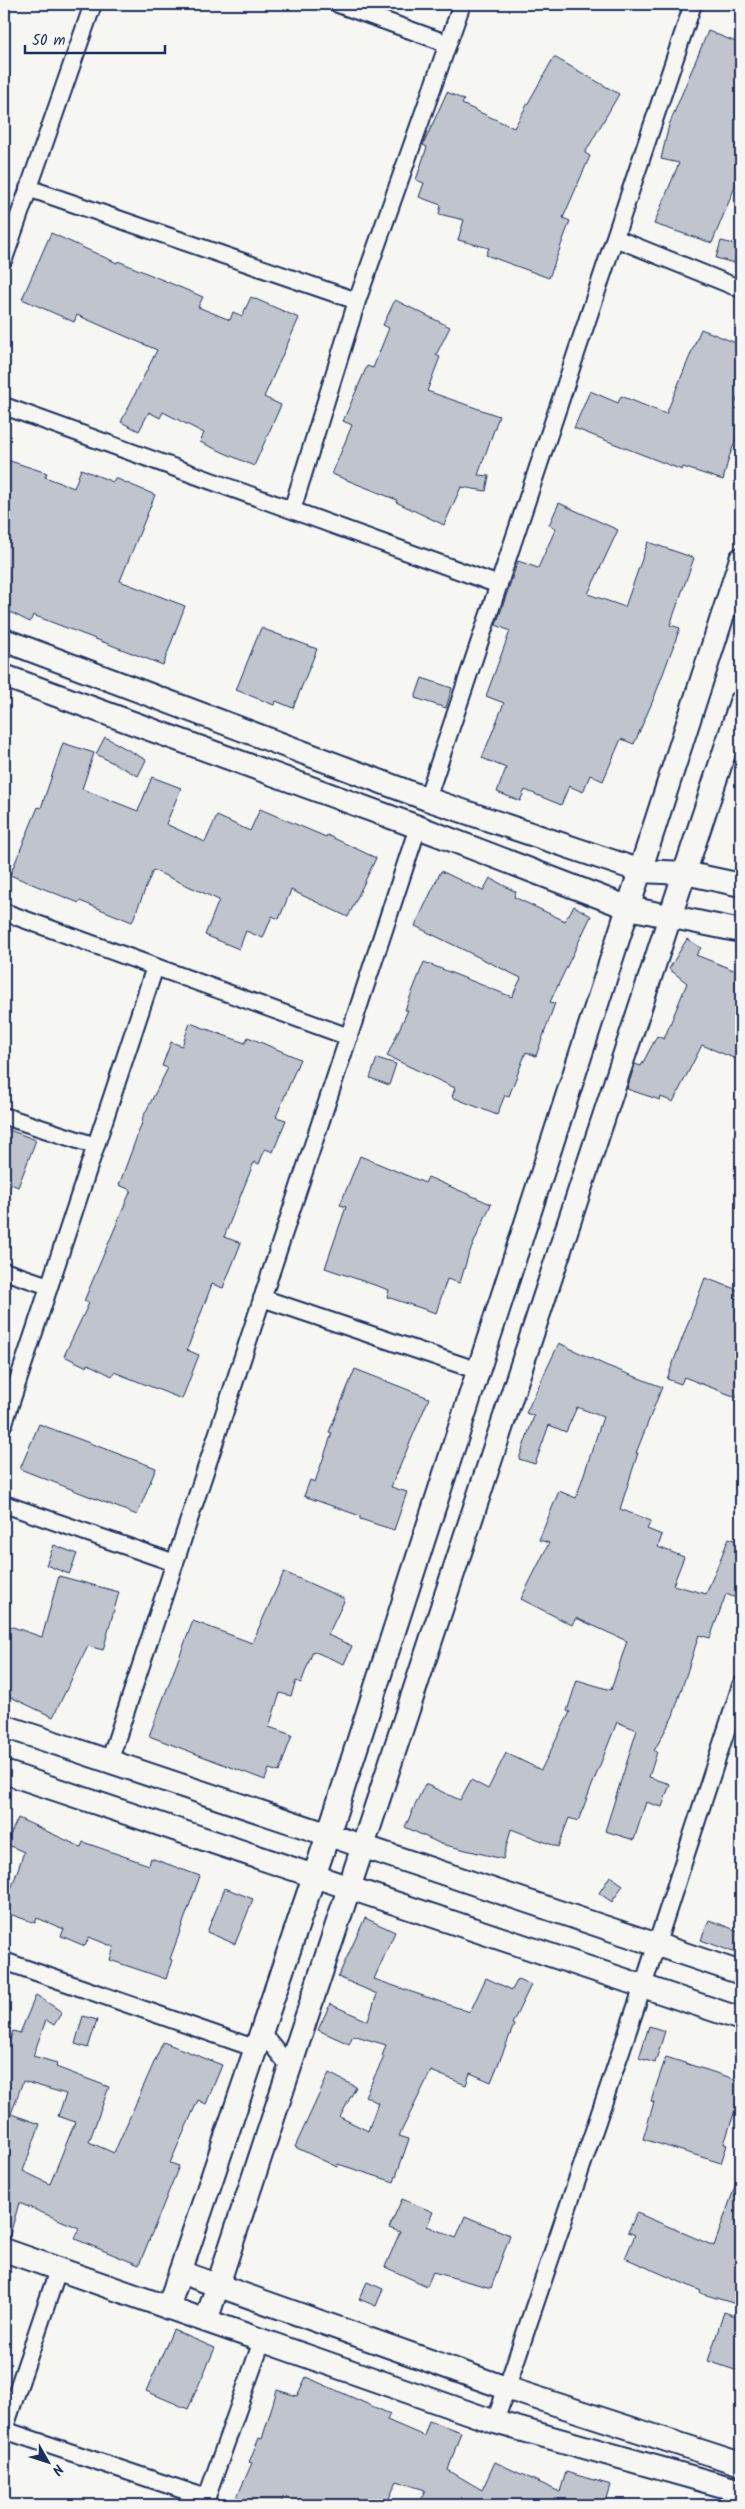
<svg xmlns="http://www.w3.org/2000/svg" width="745" height="2509" font-family="Kalam,sans-serif">
<style>
.building{fill:#c0c4cd;stroke:#1b2f5e;fill-rule:evenodd}
.lines{fill:none;stroke-linecap:round;stroke-linejoin:round}
.street-casing{stroke:#1b2f5e;stroke-width:20}
.secondary-casing{stroke:#1b2f5e;stroke-width:26}
.street{stroke:#f6f6f2;stroke-width:16}
.secondary{stroke:#f6f6f2;stroke-width:22}
</style>
<rect width="100%" height="100%" fill="#f6f6f2"/>
<filter id="ink" filterUnits="userSpaceOnUse"><feTurbulence type="fractalNoise" baseFrequency=".02" numOctaves="2"/><feDisplacementMap in="SourceGraphic" scale="10" xChannelSelector="R" yChannelSelector="G"/><feConvolveMatrix kernelMatrix="1 2 1 2 8 2 1 2 1" color-interpolation-filters="sRGB"/></filter>
<g filter="url(#ink)">
<path class="building" d="M708,31L741,44V172L712,243L654,224L679,163L661,159L669,125Z
M554,57L619,94L585,153L590,156L563,218L570,221L549,278L486,255L489,248L458,240L464,220L439,214L441,205L419,197L424,183L416,180L427,147L423,145L447,92L464,100L462,104L514,128Z
M51,233L117,263L118,261L203,297L198,307L230,320L233,312L242,316L251,297L299,318L264,397L281,405L254,466L200,442L204,433L163,412L160,418L149,412L139,431L121,422L157,350L77,315L74,322L22,299Z
M721,241L739,245L734,263L716,258Z
M395,300L450,327L436,355L440,357L427,391L499,416L478,475L489,476L486,491L461,487L444,525L396,502L397,500L332,474L352,425L343,421L367,366L373,368L389,328L383,325Z
M701,329L741,345L736,364L741,366V389L736,401L741,403V428L729,457L723,480L683,467L682,470L574,428L590,391L618,403L621,396L666,414Z
M4,459L47,473L45,477L74,488L81,469L113,482L115,478L155,495L120,581L185,606L163,665L33,615L30,622L4,609Z
M559,503L618,530L588,594L625,607L648,542L694,558L670,625L680,628L654,698L634,744L621,739L603,781L590,775L583,792L569,786L561,805L525,790L520,801L497,792L506,768L482,758L504,703L486,696L510,631L496,625L518,561L538,568L556,528L549,525Z
M261,628L317,649L293,708L276,701L274,705L236,690Z
M422,678L452,688L446,708L415,698Z
M105,737L146,760L138,776L96,754Z
M63,743L94,753L82,789L138,811L152,777L181,788L166,824L205,842L217,816L250,831L260,809L326,837L327,835L376,858L348,917L291,890L279,919L272,916L263,938L246,931L239,949L205,935L219,900L153,870L132,922L80,901L79,903L10,875L38,807L41,808Z
M441,871L483,891L490,878L516,892L514,897L565,921L574,906L591,916L550,1002L555,1003L536,1056L526,1052L509,1096L505,1095L497,1115L452,1097L455,1088L387,1056L408,1010H405L424,962L512,997L521,978L415,926Z
M687,939L701,948L696,955L741,973V1061L702,1045L673,1102L661,1097L660,1100L627,1089L635,1064L641,1066L657,1036L664,1039L687,983L669,969Z
M190,1023L245,1043L248,1037L300,1059L276,1117L286,1120L273,1152L265,1149L259,1164L254,1162L224,1237L241,1243L223,1288L212,1284L187,1350L199,1355L182,1399L114,1372L112,1376L88,1364L87,1367L64,1356L89,1303L84,1301L131,1190L119,1185L143,1120L142,1119L168,1068L162,1066L171,1042L182,1046Z
M377,1058L396,1064L389,1085L370,1078Z
M4,1128L36,1140L18,1187L4,1181Z
M360,1156L425,1183L428,1177L491,1204L468,1256L460,1283L447,1279L436,1313L387,1297L389,1290L325,1268L346,1207L340,1205Z
M705,1278L741,1291V1399L684,1377L681,1384L667,1379Z
M559,1343L605,1365L662,1387L636,1453H638L620,1509L651,1521L647,1529L662,1535L658,1547L684,1557L673,1585L706,1594L729,1538L741,1543V1600L726,1594L710,1638L699,1635L673,1716L654,1751L657,1752L649,1777L670,1784L662,1807L646,1802L634,1840L605,1831L637,1730L617,1722L578,1821L569,1818L558,1847L511,1829L503,1859L441,1844L405,1827L425,1784L460,1800L471,1780L488,1789L506,1753L541,1770L570,1712L567,1711L577,1680L611,1690L627,1641L576,1618L572,1625L521,1599L549,1543L539,1540L559,1491L576,1498L603,1417L577,1407L566,1432L549,1425L535,1464L519,1459L534,1416L526,1413Z
M355,1369L429,1398L391,1487L407,1492L394,1530L360,1519V1516L304,1496L310,1480L315,1482L332,1433L329,1432Z
M39,1424L156,1468L137,1515L20,1469Z
M54,1545L77,1554L69,1574L46,1565Z
M284,1572L345,1599L328,1635L352,1646L344,1664L313,1651L301,1683L296,1681L291,1696L280,1693L269,1727L292,1735L279,1772L269,1769L265,1780L149,1736L193,1621L252,1643Z
M59,1576L119,1592L103,1650L88,1646L53,1717L4,1694V1624L42,1637Z
M18,1818L81,1847L83,1842L149,1865L151,1858L200,1876L170,1959L172,1960L166,1979L110,1960L114,1947L89,1937L85,1946L61,1936L64,1929L37,1918L35,1923L4,1912V1893L9,1895L24,1852L6,1844Z
M610,1876L623,1885L612,1902L599,1893Z
M225,1888L253,1899L235,1944L207,1932Z
M365,1918L395,1932L374,1979L470,2012L486,1978L512,1990L518,1979L531,1985L512,2024L514,2025L491,2082L470,2073L466,2085L431,2071L399,2136L409,2139L394,2182L338,2164L337,2167L295,2147L329,2073L356,2087L340,2117L368,2131L378,2103L365,2096L384,2057L382,2056L386,2045L353,2035L349,2044L318,2030L330,2004L368,2021L377,1994L338,1977Z
M709,1920L741,1932L736,1953L701,1940Z
M36,1995L62,2012L54,2025L46,2020L33,2056L57,2063L56,2067L109,2087L89,2142L114,2153L163,2042L222,2065L206,2104L198,2100L170,2163L179,2166L139,2265L75,2239L79,2228L19,2203L9,2238L4,2237V2055L13,2031L20,2033ZM23,2081L66,2094L58,2116L75,2122L50,2184L23,2171L40,2124L11,2114Z
M83,2016L97,2020L88,2048L75,2044Z
M649,2026L665,2031L655,2063L639,2058Z
M666,2057L741,2081V2092L724,2144L727,2145L721,2163L643,2139L654,2102L651,2101Z
M739,2175H741V2288L736,2304L700,2293L701,2291L625,2258L635,2235L628,2232L637,2213L714,2246Z
M402,2199L433,2212L427,2226L456,2238L465,2216L510,2235L491,2288L433,2272L427,2286L385,2267L400,2232L389,2228Z
M367,2282L383,2289L376,2306L359,2299Z
M724,2312L741,2318V2372L708,2361Z
M173,2330L215,2348L188,2409L146,2391Z
M306,2377L390,2414L387,2420L424,2436L429,2421L461,2432L448,2470L482,2490L495,2462L560,2492L566,2472L611,2485L605,2505H418L425,2490L397,2481L386,2505H299L284,2496L280,2505H257L237,2497L252,2463L249,2462L259,2438L262,2439L277,2390L297,2396Z"/>
<g class="lines">
<g class="street-casing">
<path id="street" d="M338,4L446,43
M28,188L357,301
M615,238L741,289
M4,259L93,4
M4,406L499,585
M292,510L357,301L462,4
M427,799L693,4
M4,912L349,1037
M4,1116L96,1146
M4,1271L49,1286
M262,1298L479,1371
M4,1423L155,967
M4,1504L175,1563
M109,1762L418,827
M4,1961L257,2049
M262,2033L290,2067
M495,2422L643,1986L741,1685
M4,2430L207,2498
M4,2430L58,2270
M204,2505L262,2341"/>
</g>
<g class="secondary-casing">
<path id="secondary" d="M4,640L427,799L641,871L685,873L741,885
M4,676L418,827L629,908L741,931
M4,1726L741,1973
M4,1772L741,2019
M4,2250L495,2422L741,2491
M180,2272L506,2388L741,2464
M168,2308L328,1835L741,559
M206,2321L741,702"/>
</g>
<use href="#street" class="street"/>
<use href="#secondary" class="secondary"/>
</g>
</g>
<rect width="745" height="2509" fill="none" stroke="#f6f6f2" stroke-width="20"/>
<rect x="10" y="10" width="725" height="2489" fill="none" stroke="#1b2f5e" stroke-width="2" filter="url(#ink)"/>
<g transform="translate(48 2462) rotate(129)" stroke="#f6f6f2" stroke-width="4" paint-order="stroke">
<path d="M0-4L9 19L0 12L-9 19Z" fill="#1b2f5e"/>
<text y="-8" font-size="14" font-weight="bold" text-anchor="middle" fill="#1b2f5e">N</text>
</g>
<path d="M25 45v8h140v-8" fill="none" stroke="#1b2f5e" stroke-width="2.5"/>
<text x="32" y="45" font-size="15" fill="#1b2f5e" stroke="#f6f6f2" stroke-width="4" paint-order="stroke">50 m</text>
</svg>
